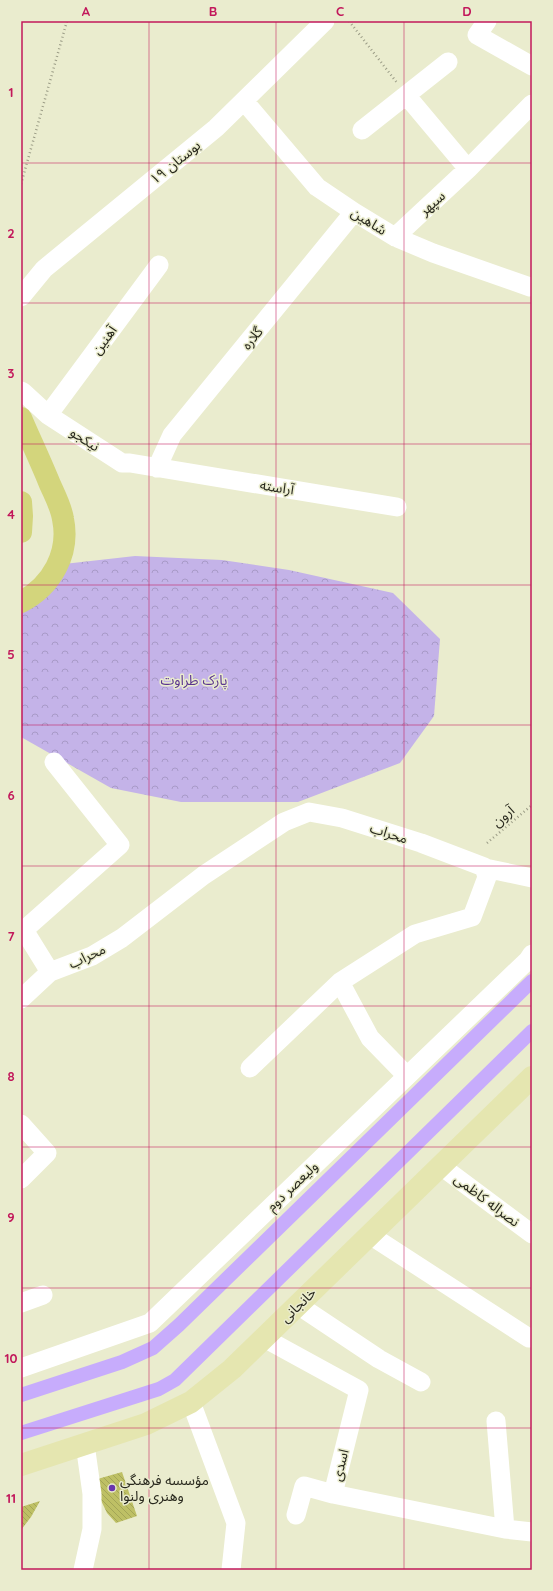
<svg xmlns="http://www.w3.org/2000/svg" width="553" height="1591" font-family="Quicksand,'Noto Sans Arabic',sans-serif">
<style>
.park{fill:url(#park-crowns)}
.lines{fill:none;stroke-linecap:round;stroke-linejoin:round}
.canal{stroke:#c7acfc;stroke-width:14}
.building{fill:url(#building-back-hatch)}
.path{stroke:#9b9c86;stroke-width:2.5;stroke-dasharray:1 3;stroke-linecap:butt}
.minor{stroke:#fff;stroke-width:19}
.major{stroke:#e5e6b0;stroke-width:22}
.highway{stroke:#d3d57c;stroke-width:22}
.grid{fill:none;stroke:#c2185b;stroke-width:1;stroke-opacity:0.55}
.poi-dot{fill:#6a36ad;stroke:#eaecce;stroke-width:1.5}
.labels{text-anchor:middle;stroke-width:3;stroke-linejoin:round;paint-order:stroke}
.street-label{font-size:14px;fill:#28281d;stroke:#eaecce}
.park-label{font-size:14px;fill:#5a348f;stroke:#eaecce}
.poi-label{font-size:14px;fill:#28281d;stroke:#eaecce;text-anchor:start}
.neatline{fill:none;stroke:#c2185b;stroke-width:1.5}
.grid-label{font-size:13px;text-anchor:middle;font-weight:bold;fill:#c2185b}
</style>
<defs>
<pattern id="park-crowns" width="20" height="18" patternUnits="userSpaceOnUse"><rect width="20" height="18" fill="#c4b3e8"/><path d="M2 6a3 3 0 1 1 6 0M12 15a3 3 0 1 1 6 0" fill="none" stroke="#a89ac7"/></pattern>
<pattern id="building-back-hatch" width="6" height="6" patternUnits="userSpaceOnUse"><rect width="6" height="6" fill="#bec065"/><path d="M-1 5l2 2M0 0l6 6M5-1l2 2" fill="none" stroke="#a3a557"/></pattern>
</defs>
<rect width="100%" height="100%" fill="#eaecce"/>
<path class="park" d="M135,556L222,560L289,570L393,593L440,639L434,716L400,763L298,802H181L111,788L21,737V597L55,565Z"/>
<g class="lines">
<path class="canal" d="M21,1395L122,1362L153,1348L179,1325L532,981
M21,1433L159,1389L175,1380L532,1031"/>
</g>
<path class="building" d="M122,1472L137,1516L116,1523L107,1513L97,1492L94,1480Z
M40,1501L31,1517L21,1530V1507Z"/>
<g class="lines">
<path class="path" d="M349,21L398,84
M21,184L67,21
M487,843L532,805"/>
<path class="minor" d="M487,21L477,35L532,66
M406,95L468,169
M244,101L317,187L354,212L395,237L433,253L530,287
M362,130L448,62
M395,237L468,169L532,104
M21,297L44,269L216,128L325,21
M21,391L23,392L48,415L122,463H130L397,507
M48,415L159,265
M157,468L172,435L354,212
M485,868L532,878
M50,972L24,930L120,845L54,762
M340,982L370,1038L407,1076
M21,999L50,972L92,956L122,938L204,875L284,822L309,812L342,818L421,843L484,867L487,877L472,917L415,934L340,982L250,1068
M21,1124L47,1153L21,1179
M441,1166L532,1234
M370,1235L529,1338
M21,1303L43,1295
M298,1305L379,1359L421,1382
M264,1338L359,1390L333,1494L505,1529L532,1532
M21,1368L150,1323L528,960L532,954
M191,1402L236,1523L231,1570
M496,1421L505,1529
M296,1515L304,1486L333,1494
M83,1570L92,1529V1494L85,1444"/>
<path class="major" d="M21,1465L146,1424L191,1402L232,1369L532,1077"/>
<path class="highway" d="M21,418C30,439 40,460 49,482C54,494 61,506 63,519C70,553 52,586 21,602
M21,502L22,516L21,532"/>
</g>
<path class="grid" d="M149,21V1570M276,21V1570M404,21V1570M21,163H532M21,303H532M21,444H532M21,585H532M21,725H532M21,866H532M21,1006H532M21,1147H532M21,1288H532M21,1428H532"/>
<circle class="poi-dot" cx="112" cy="1488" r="4"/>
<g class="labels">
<g class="street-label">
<text transform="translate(175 162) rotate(-39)" y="5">بوستان ۱۹</text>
<text transform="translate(432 203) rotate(-42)" y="5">سپهر</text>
<text transform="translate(369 221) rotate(32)" y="5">شاهین</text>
<text transform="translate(252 338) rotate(-51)" y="5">گلاره</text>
<text transform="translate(104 340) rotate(-54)" y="5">آهنین</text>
<text transform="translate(85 439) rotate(33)" y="5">نیکجو</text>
<text transform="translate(277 487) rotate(9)" y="5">آراسته</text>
<text transform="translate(503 816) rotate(-41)" y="5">آرون</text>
<text transform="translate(389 833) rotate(18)" y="5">محراب</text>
<text transform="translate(87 956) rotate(-25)" y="5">محراب</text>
<text transform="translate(292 1186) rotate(-44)" y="5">ولیعصر دوم</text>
<text transform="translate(487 1200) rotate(37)" y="5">نصراله کاظمی</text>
<text transform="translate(298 1305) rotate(-44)" y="5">خانجانی</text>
<text transform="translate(340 1465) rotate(-76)" y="5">اسدی</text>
</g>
<g class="park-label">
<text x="194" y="685">پارک طراوت</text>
</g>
<g class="poi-label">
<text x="120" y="1485">مؤسسه فرهنگی<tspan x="120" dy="16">وهنری ولنوا</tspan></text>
</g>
</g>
<rect width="553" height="1591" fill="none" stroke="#eaecce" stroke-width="44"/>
<rect x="22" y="22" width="509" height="1547" class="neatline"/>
<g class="grid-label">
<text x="86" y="16">A</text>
<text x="213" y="16">B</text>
<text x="340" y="16">C</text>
<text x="467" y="16">D</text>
<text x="11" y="97">1</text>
<text x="11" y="238">2</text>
<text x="11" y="378">3</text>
<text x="11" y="519">4</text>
<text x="11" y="659">5</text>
<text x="11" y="800">6</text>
<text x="11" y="941">7</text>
<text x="11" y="1081">8</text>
<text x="11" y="1222">9</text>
<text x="11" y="1363">10</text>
<text x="11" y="1503">11</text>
</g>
</svg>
